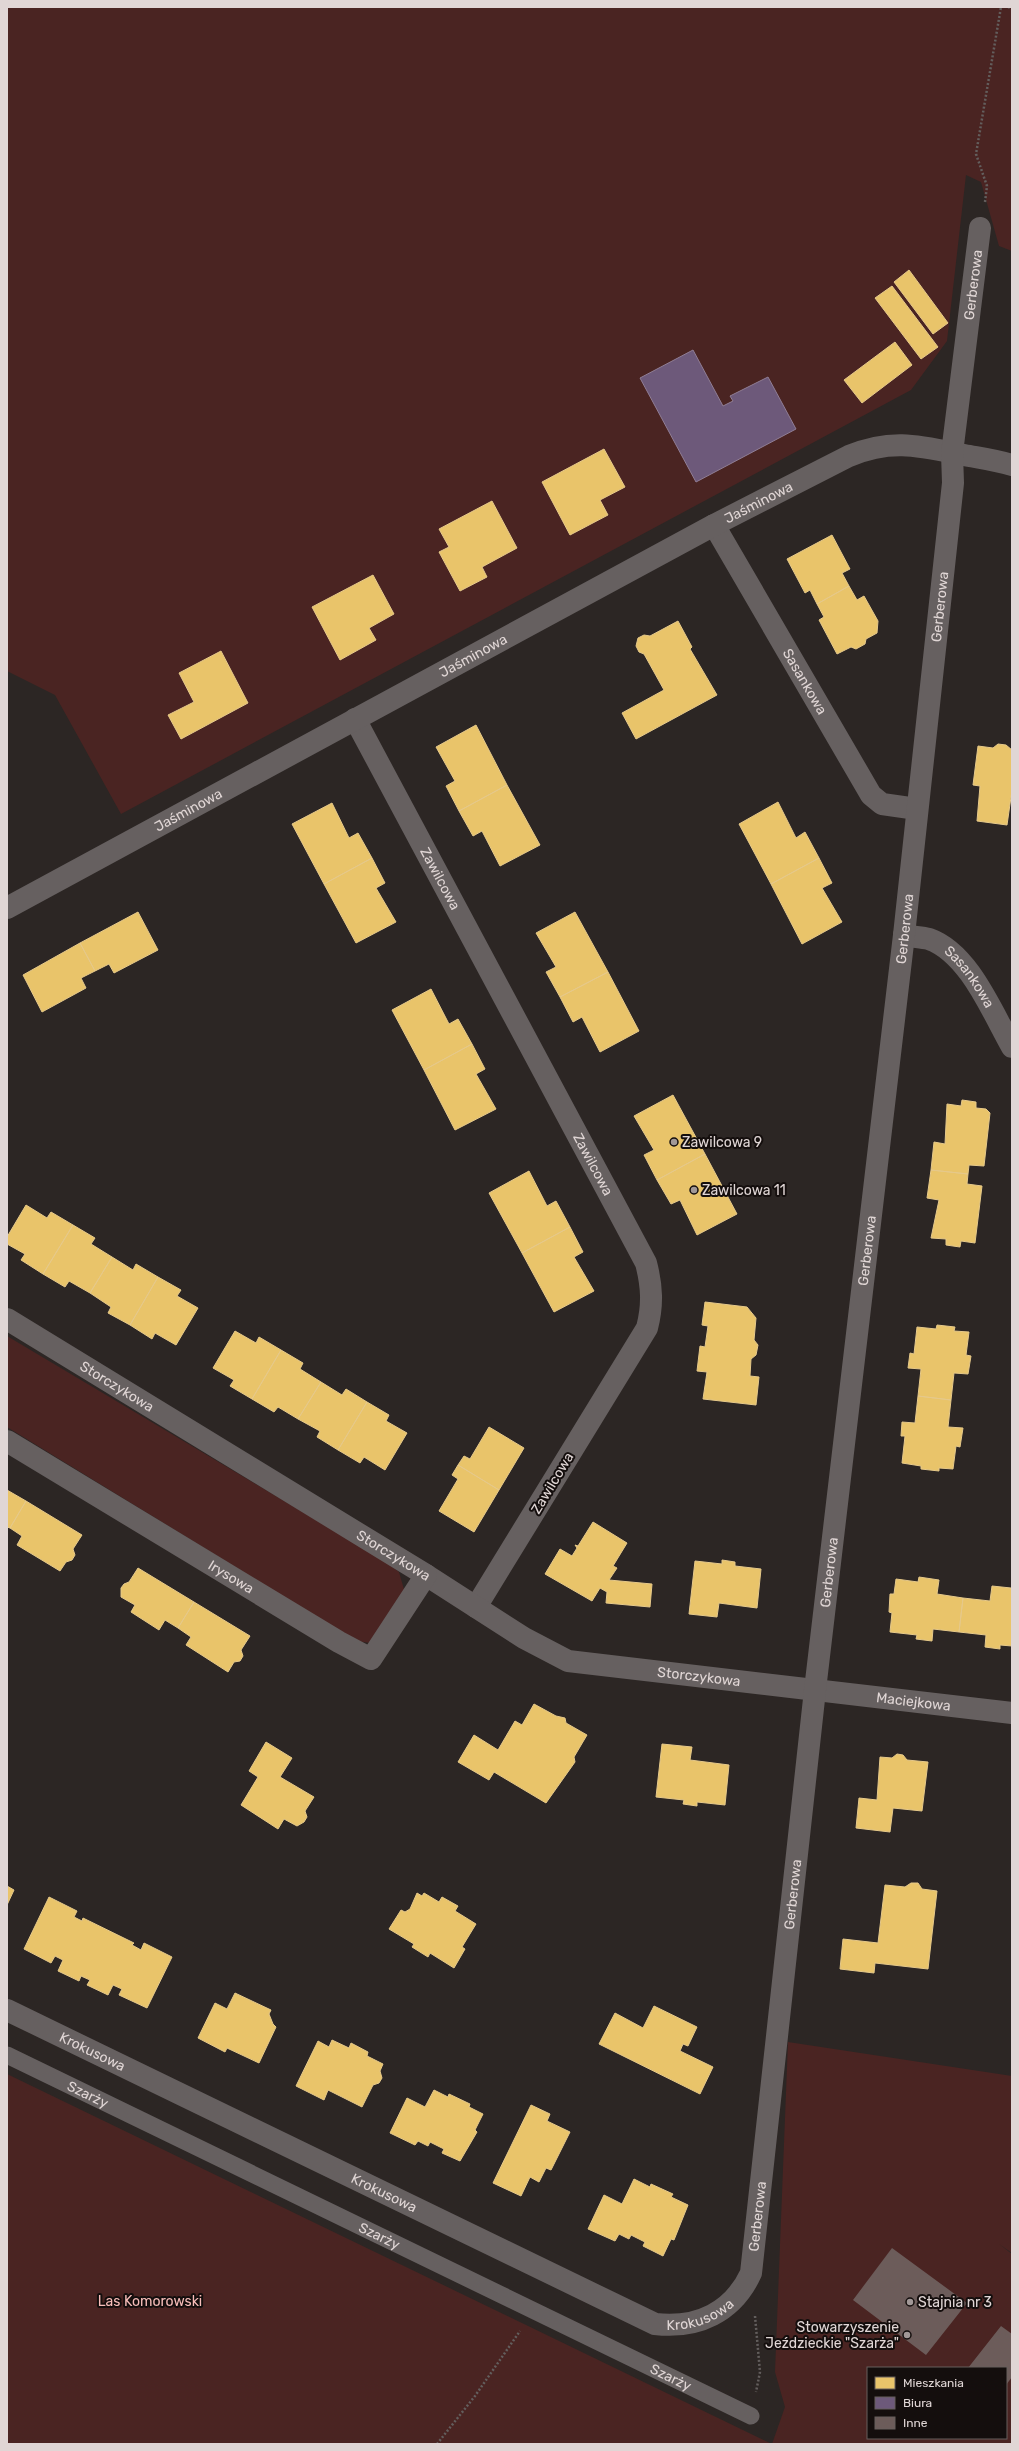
<svg xmlns="http://www.w3.org/2000/svg" width="1019" height="2451" font-family="Rubik,sans-serif">
<style>
.green{fill:#4a2422;fill-rule:evenodd}
.homes{fill:#e9c46a;stroke:#e6c98a}
.offices{fill:#6d597a;stroke:#907e95}
.building{fill:#6c5c5a}
.lines{fill:none;stroke-linecap:round;stroke-linejoin:round}
.path{stroke:#635e5d;stroke-width:2.5;stroke-dasharray:2 2;stroke-linecap:butt}
.service{stroke:#666060;stroke-width:17}
.minor{stroke:#666060;stroke-width:22}
.poi-dot{fill:#a19897;stroke:#140e0d;stroke-width:1.5}
.labels{text-anchor:middle;stroke-width:4;stroke-linejoin:round;paint-order:stroke}
.street-label{font-size:14px;fill:#e0d6d5;stroke:#140e0d}
.poi-label{font-size:14px;fill:#e0d6d5;stroke:#140e0d;text-anchor:start}
.park-label{font-size:14px;fill:#f7bdb9;stroke:#140e0d}
</style>
<rect width="100%" height="100%" fill="#2c2624"/>
<path class="green" d="M7,7H1012V251L999,246L981,182L966,175L947,341L911,390L121,814L55,695L7,671Z
M7,1336L385,1561L399,1572L405,1593L371,1643L356,1641L7,1427Z
M788,2042L1012,2076V2253L999,2244L1012,2254V2444H7V2074L772,2444L785,2407L775,2372ZM868,2368H1006V2438H868Z"/>
<path class="homes" d="M909,270L948,323L933,334L894,282Z
M892,286L938,347L921,359L875,298Z
M895,342L912,365L862,403L844,380Z
M604,449L625,487L600,500L608,515L570,535L542,482Z
M492,501L517,548L482,567L487,577L460,591L439,552L449,547L439,529Z
M832,535L850,569L842,573L849,586L817,604L810,590L805,593L787,559Z
M373,575L394,614L369,628L376,640L340,660L312,607Z
M849,586L857,600L864,596L878,621L877,633L866,639L865,644L856,649L851,647L837,654L819,620L824,617L817,604Z
M678,621L692,647L690,649L717,695L636,739L622,713L664,690L644,654L639,652L636,646L638,638L644,635L650,636Z
M221,651L248,703L181,739L168,715L194,702L179,673Z
M476,725L507,785L459,811L446,786L455,781L436,747Z
M998,744L1006,745L1012,750V790L1007,825L977,821L980,786L973,785L978,746L993,748Z
M507,785L540,845L500,866L482,831L473,836L459,811Z
M778,802L796,838L805,832L819,858L771,884L739,824Z
M332,803L349,838L358,833L372,858L324,884L292,824Z
M372,858L385,883L376,888L396,922L356,943L324,884Z
M819,858L832,883L822,888L842,922L802,944L771,884Z
M138,912L158,950L114,973L109,964L95,971L80,943Z
M575,912L608,972L560,997L546,972L556,967L536,933Z
M80,943L95,971L81,978L86,988L42,1012L23,975Z
M608,972L639,1031L600,1052L582,1017L573,1022L560,997Z
M431,989L449,1024L458,1019L472,1044L424,1070L392,1010Z
M472,1044L485,1069L476,1074L496,1109L455,1130L424,1070Z
M673,1095L705,1154L657,1180L644,1155L654,1150L634,1116Z
M962,1100L976,1102V1108L986,1109L990,1113L984,1166L969,1165L968,1174L931,1170L934,1142L945,1144L947,1104L961,1106Z
M705,1154L737,1214L697,1235L680,1200L671,1204L657,1180Z
M931,1170L968,1174L967,1184L982,1186L975,1243L961,1241L960,1247L946,1245V1239L931,1238L939,1200L927,1198Z
M529,1171L547,1206L556,1201L570,1227L522,1253L489,1193Z
M26,1205L47,1218L51,1212L73,1225L43,1274L21,1260L25,1254L7,1244V1237Z
M73,1225L95,1238L91,1244L112,1257L90,1293L69,1281L65,1287L43,1274Z
M570,1227L583,1252L574,1257L594,1291L554,1312L522,1253Z
M112,1257L133,1270L136,1264L158,1277L130,1325L108,1313L111,1307L90,1293Z
M158,1277L181,1290L177,1296L198,1308L176,1345L155,1333L152,1339L130,1325Z
M705,1302L747,1307L756,1318L754,1340L758,1345L756,1355L751,1359L750,1376L759,1377L756,1405L703,1399L707,1372L697,1371L700,1346L705,1347L708,1326L702,1325Z
M937,1325L955,1327L954,1331L969,1332L966,1355L971,1356L968,1374L954,1373L951,1400L918,1396L921,1369L908,1368L910,1353L914,1354L917,1327L936,1329Z
M235,1331L256,1343L259,1337L281,1350L252,1399L230,1386L234,1380L213,1368Z
M281,1350L303,1363L300,1369L321,1382L298,1419L278,1407L274,1412L252,1399Z
M321,1382L342,1395L346,1389L367,1402L338,1450L317,1437L320,1431L298,1419Z
M918,1396L951,1400L948,1427L963,1428L960,1447L956,1446L953,1469L939,1468V1471L921,1469V1466L902,1463L905,1436H901L902,1422L915,1423Z
M367,1402L389,1415L386,1421L407,1433L385,1470L364,1457L360,1463L338,1450Z
M489,1427L524,1448L499,1490L458,1465L464,1456L470,1459Z
M458,1465L499,1490L474,1532L439,1511L458,1479L452,1475Z
M7,1490L26,1501L10,1528L7,1527Z
M26,1501L82,1535L73,1549L75,1555L72,1560L66,1562L60,1571L17,1545L22,1536L10,1528Z
M593,1522L627,1543L613,1566L617,1568L609,1580L652,1584L650,1607L606,1603L607,1592L600,1588L592,1601L545,1574L560,1549L572,1556L577,1548L575,1545L578,1546Z
M722,1560L735,1562V1566L761,1569L757,1608L719,1603L717,1617L689,1614L695,1561L722,1564Z
M138,1568L194,1602L178,1628L165,1620L159,1630L131,1612L135,1605L121,1597V1588L124,1584L129,1582Z
M919,1577L939,1580L937,1594L963,1598L959,1632L933,1629L932,1641L916,1639L917,1635L890,1632L892,1613L889,1612L890,1594H894L896,1579L918,1582Z
M992,1586L1011,1588L1012,1593V1646L1000,1645V1649L985,1647L986,1635L959,1632L963,1598L990,1601Z
M194,1602L250,1636L241,1650L243,1656L240,1661L234,1662L228,1672L186,1645L191,1637L178,1628Z
M534,1704L556,1716L565,1718L566,1723L587,1735L574,1757L575,1762L546,1803L494,1772L489,1780L458,1762L474,1735L498,1750L515,1721L522,1725Z
M266,1742L292,1758L280,1777L314,1797L305,1811L307,1817L304,1822L297,1826L284,1819L278,1829L241,1805L258,1777L249,1771Z
M662,1744L692,1747L690,1760L729,1765L725,1805L697,1802V1806L683,1804L684,1800L656,1797Z
M897,1754L903,1755L907,1760L928,1762L922,1811L893,1808L890,1832L856,1828L859,1798L877,1800L880,1757L892,1758Z
M911,1883H918L922,1889L937,1891L928,1969L875,1963L874,1973L840,1969L843,1939L878,1943L885,1885L905,1887Z
M7,1886L14,1890L7,1905Z
M417,1893L422,1896L424,1893L439,1902L442,1897L458,1906L455,1911L476,1924L462,1947L465,1949L454,1968L430,1953L428,1957L412,1947L414,1944L389,1929L401,1910L405,1912L410,1909Z
M49,1897L77,1911L74,1917L82,1921L83,1918L134,1943L132,1945L141,1950L144,1943L172,1957L147,2008L119,1995L122,1989L113,1985L108,1995L87,1985L90,1980L81,1976L79,1981L58,1971L63,1960L55,1956L51,1963L24,1949Z
M235,1993L271,2010L269,2014L273,2024L276,2027L259,2063L227,2048L225,2052L198,2038L215,2003L227,2009Z
M654,2006L697,2027L688,2046L683,2044L680,2051L713,2067L700,2094L599,2044L615,2013L643,2028Z
M332,2040L349,2048L351,2043L368,2052L367,2056L383,2064L380,2071L382,2078L379,2083L373,2085L362,2107L328,2090L324,2100L296,2086L318,2041L329,2047Z
M434,2090L448,2097L449,2094L470,2104L469,2107L483,2114L475,2130L477,2132L460,2161L442,2153L444,2149L430,2142L428,2146L418,2141L415,2145L390,2133L407,2098L425,2107Z
M531,2105L550,2114L547,2121L570,2132L551,2170L546,2168L539,2182L530,2177L521,2196L493,2183Z
M634,2179L650,2187L651,2184L673,2194L671,2197L688,2205L674,2240L671,2239L663,2256L643,2246L645,2242L631,2235L629,2239L619,2234L615,2241L588,2229L604,2195L622,2204Z"/>
<path class="offices" d="M693,350L723,406L733,401L730,396L768,377L796,429L696,482L640,378Z"/>
<path class="building" d="M892,2248L967,2303L926,2355L853,2300Z
M1001,2326L1012,2334V2377L1006,2385V2368H968Z"/>
<g class="lines">
<path class="path" d="M1008,7L1012,9
M985,202L987,186L976,154L1001,7
M755,2316L760,2372L756,2392
M437,2444L475,2396L520,2331"/>
<path class="service" id="s1" d="M7,2055L751,2416"/>
<g class="minor">
<path id="s2" d="M714,525L871,795L882,804L917,809"/>
<path id="s3" d="M355,719L646,1263C652,1286 653,1305 647,1328L476,1607"/>
<path id="s4" d="M7,908L714,525L849,456C892,438 920,446 964,455C980,458 996,460 1012,465"/>
<path id="s5" d="M904,935C912,937 921,937 929,939C969,953 992,1012 1012,1047"/>
<path id="s6" d="M7,1319L426,1575L524,1638L568,1661L1012,1713"/>
<path id="s7" d="M7,1441L339,1642L371,1659L426,1575"/>
<path id="s8" d="M7,2010L655,2324C698,2329 733,2312 751,2273L815,1690L904,935L953,483L952,453L980,228"/>
</g>
</g>
<g class="poi-dot">
<circle cx="674" cy="1142" r="4"/>
<circle cx="694" cy="1190" r="4"/>
<circle cx="910" cy="2302" r="4"/>
<circle cx="907" cy="2335" r="4"/>
</g>
<g class="labels">
<g class="street-label">
<text dy="5" stroke="none"><textPath href="#s8" startOffset="2838">Gerberowa</textPath></text>
<text dy="5" stroke="none"><textPath href="#s4" startOffset="854">Jaśminowa</textPath></text>
<text dy="5" stroke="none"><textPath href="#s8" startOffset="2514">Gerberowa</textPath></text>
<text dy="5" stroke="none"><textPath href="#s4" startOffset="530">Jaśminowa</textPath></text>
<text dy="5" stroke="none"><textPath href="#s2" startOffset="181">Sasankowa</textPath></text>
<text dy="5" stroke="none"><textPath href="#s4" startOffset="206">Jaśminowa</textPath></text>
<text dy="5" stroke="none"><textPath href="#s3" startOffset="181">Zawilcowa</textPath></text>
<text dy="5" stroke="none"><textPath href="#s8" startOffset="2190">Gerberowa</textPath></text>
<text dy="5" stroke="none"><textPath href="#s5" startOffset="82">Sasankowa</textPath></text>
<text dy="5" stroke="none"><textPath href="#s3" startOffset="505">Zawilcowa</textPath></text>
<text dy="5" stroke="none"><textPath href="#s8" startOffset="1866">Gerberowa</textPath></text>
<text dy="5" stroke="none"><textPath href="#s6" startOffset="129">Storczykowa</textPath></text>
<text transform="translate(552 1483) rotate(-59)" y="5">Zawilcowa</text>
<text dy="5" stroke="none"><textPath href="#s6" startOffset="453">Storczykowa</textPath></text>
<text dy="5" stroke="none"><textPath href="#s8" startOffset="1542">Gerberowa</textPath></text>
<text dy="5" stroke="none"><textPath href="#s7" startOffset="262">Irysowa</textPath></text>
<text dy="5" stroke="none"><textPath href="#s6" startOffset="789">Storczykowa</textPath></text>
<text dy="5" stroke="none"><textPath href="#s6" startOffset="1005">Maciejkowa</textPath></text>
<text dy="5" stroke="none"><textPath href="#s8" startOffset="1218">Gerberowa</textPath></text>
<text dy="5" stroke="none"><textPath href="#s8" startOffset="95">Krokusowa</textPath></text>
<text dy="5" stroke="none"><textPath href="#s1" startOffset="90">Szarży</textPath></text>
<text dy="5" stroke="none"><textPath href="#s8" startOffset="419">Krokusowa</textPath></text>
<text dy="5" stroke="none"><textPath href="#s8" startOffset="894">Gerberowa</textPath></text>
<text dy="5" stroke="none"><textPath href="#s1" startOffset="414">Szarży</textPath></text>
<text dy="5" stroke="none"><textPath href="#s8" startOffset="767">Krokusowa</textPath></text>
<text dy="5" stroke="none"><textPath href="#s1" startOffset="738">Szarży</textPath></text>
</g>
<g class="poi-label">
<text x="682" y="1147">Zawilcowa 9</text>
<text x="702" y="1195">Zawilcowa 11</text>
<text x="918" y="2307">Stajnia nr 3</text>
<text x="899" y="2332" text-anchor="end">Stowarzyszenie<tspan x="899" dy="16">Jeździeckie "Szarża"</tspan></text>
</g>
<g class="park-label">
<text x="150" y="2306">Las Komorowski</text>
</g>
</g>
<rect width="1019" height="2451" fill="none" stroke="#e0d6d5" stroke-width="16"/>
<rect x="867" y="2367" width="140" height="72" fill="#140e0d" stroke="#665e5d"/>
<rect x="875" y="2377" width="20" height="12" fill="#e9c46a" stroke="#665e5d"/>
<text x="903" y="2387" font-size="12" fill="#e0d6d5">Mieszkania</text>
<rect x="875" y="2397" width="20" height="12" fill="#6d597a" stroke="#665e5d"/>
<text x="903" y="2407" font-size="12" fill="#e0d6d5">Biura</text>
<rect x="875" y="2417" width="20" height="12" fill="#6c5c5a" stroke="#665e5d"/>
<text x="903" y="2427" font-size="12" fill="#e0d6d5">Inne</text>
</svg>
